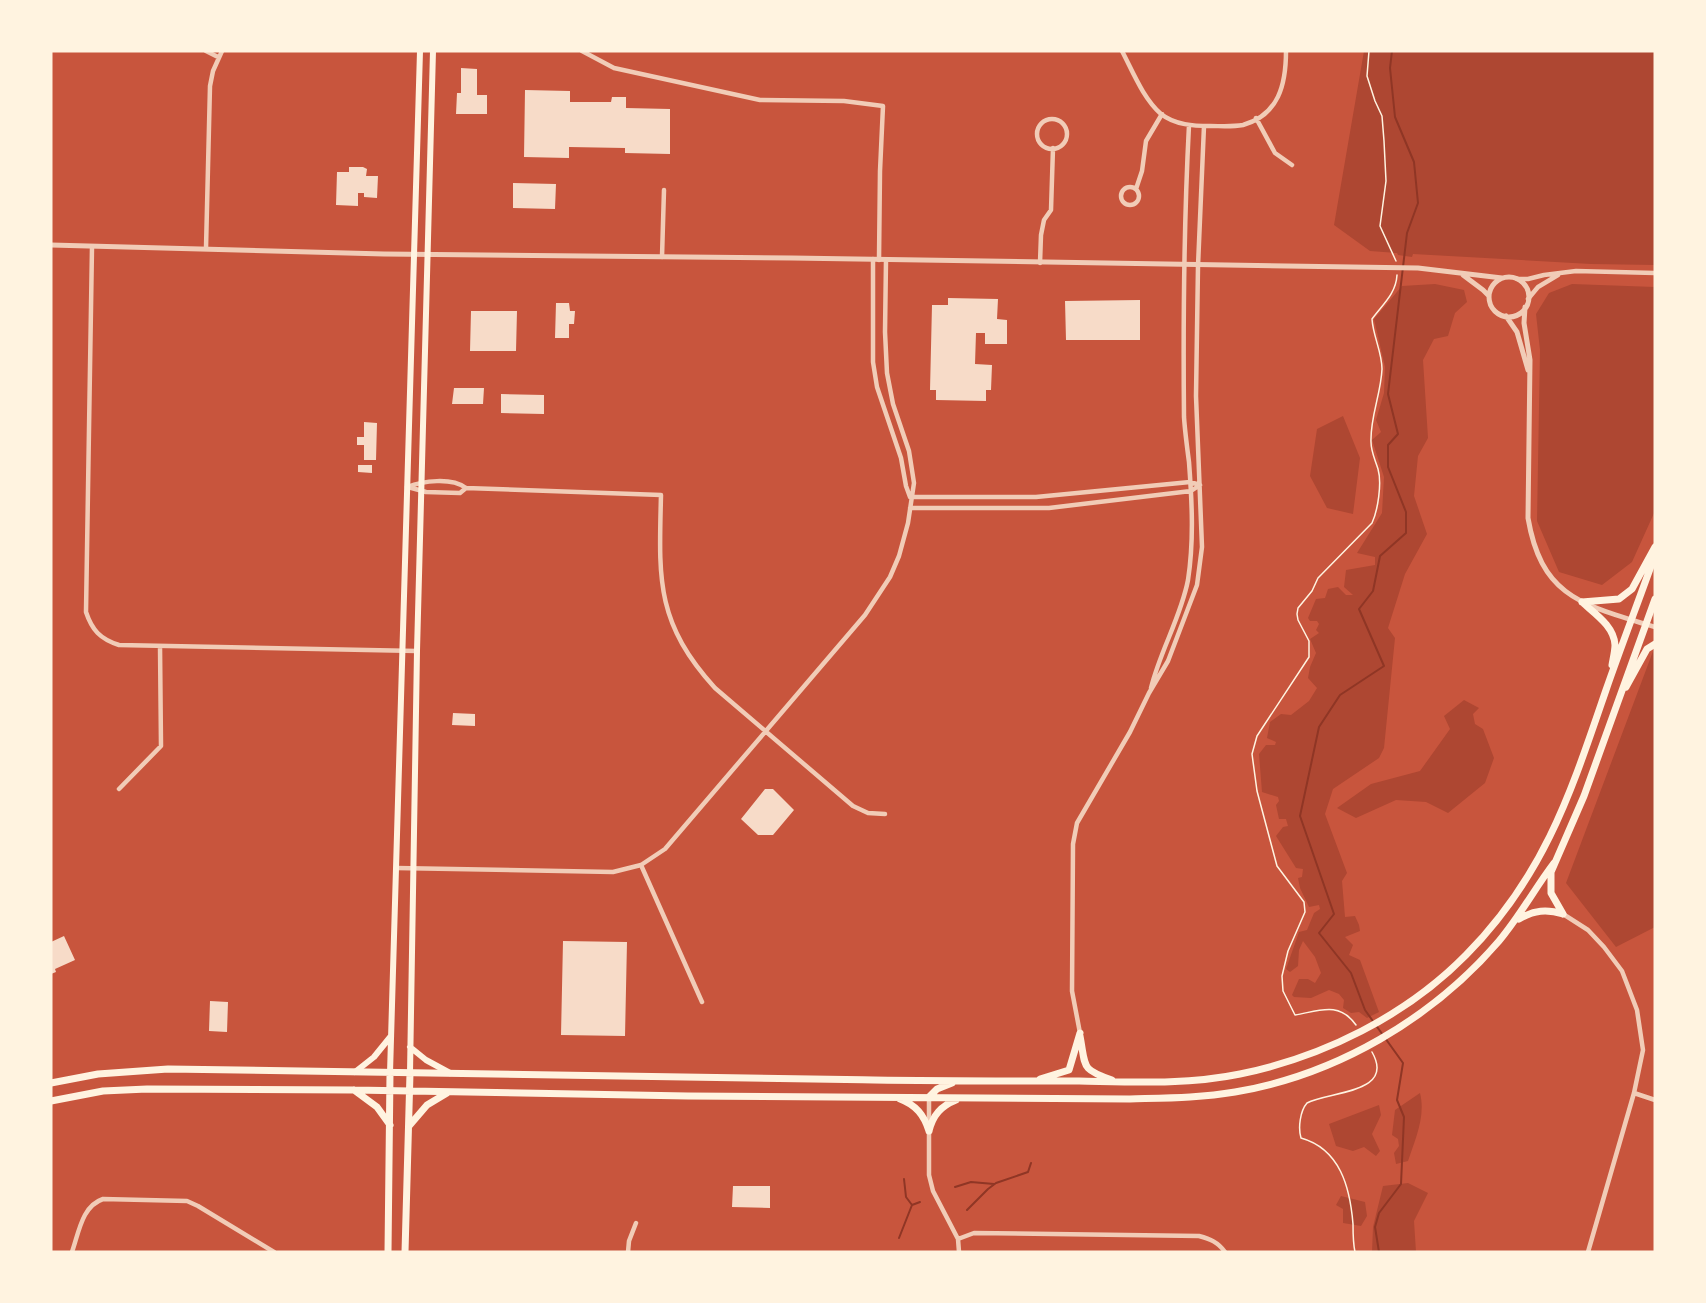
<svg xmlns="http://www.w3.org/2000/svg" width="1706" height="1303" font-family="Raleway,sans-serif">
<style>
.green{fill:#ae4732}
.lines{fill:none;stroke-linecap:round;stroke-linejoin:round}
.stream{stroke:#8f3625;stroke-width:2}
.building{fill:#f7dbc8}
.path{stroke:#fff3e0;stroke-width:1.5}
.minor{stroke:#f1ccb7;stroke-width:4.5}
.tertiary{stroke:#f1ccb7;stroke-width:5}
.secondary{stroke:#fff3e0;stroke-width:6}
.primary{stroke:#fff3e0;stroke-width:7}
</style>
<rect width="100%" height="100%" fill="#c8553d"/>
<path class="green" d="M1364,51H1655V265L1591,264L1413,254L1412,257L1398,255L1397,253L1370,251L1334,225Z
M1435,284L1464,290L1467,302L1455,313L1448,336L1434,339L1423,360L1428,438L1418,456L1414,496L1427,534L1405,574L1388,628L1395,638L1384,748L1379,758L1333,789L1325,814L1347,873L1342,881L1345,917L1355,916L1359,925L1360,931L1345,937L1353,945L1349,955L1360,960L1379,1012L1367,1018L1359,1012L1351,1013L1343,1008L1344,1000L1339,994L1329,990L1311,998L1294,997L1292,995L1299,979H1308L1315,983L1321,973L1315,957L1303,941L1299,950L1298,966L1290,972L1286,969L1299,932L1307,930L1314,913L1320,909L1319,905L1309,907L1300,888L1298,878L1302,877L1303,869L1296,868L1276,836L1283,827L1288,826L1286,819H1279L1276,805L1279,801L1278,797L1262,792L1259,754L1266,745H1275L1276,742L1267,738L1270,722L1281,714L1291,715L1309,701L1317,688L1308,678L1310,667L1316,653L1310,639L1319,633L1316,630L1319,624L1317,621H1310L1308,618L1316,599L1325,598L1328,589L1338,587L1346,595H1353L1344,587L1346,570L1375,565V557L1357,553L1382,513L1384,477L1372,440L1381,432L1376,420L1384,393L1385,367L1374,319L1402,286Z
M1572,284L1655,287V511L1632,562L1602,585L1559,572L1537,521L1540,350L1536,314L1549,293Z
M1343,416L1360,458L1353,514L1327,508L1310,476L1317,429Z
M1655,646V927L1616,947L1566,883Z
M1464,700L1479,708L1473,714L1475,724L1483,729L1494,758L1485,783L1448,813L1426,802L1396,800L1356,818L1337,808L1371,784L1420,771L1450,729L1444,716Z
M1420,1093C1426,1116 1415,1140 1408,1161L1396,1164L1394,1153L1399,1146L1398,1139L1392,1135L1395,1110Z
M1379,1105L1381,1115L1372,1134L1380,1151L1376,1156L1364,1147L1353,1151L1336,1146L1329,1124Z
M1408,1183L1428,1193L1414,1221L1416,1252H1372L1373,1227L1383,1186Z
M1341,1196L1365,1202L1367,1216L1361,1226L1343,1223V1209L1336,1205Z"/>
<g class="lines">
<path class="stream" d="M904,1179L906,1197L912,1205
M955,1187L971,1182L994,1184
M967,1210L988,1189L996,1183L1028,1172L1031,1163
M899,1238L912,1205L920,1202
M1379,1252L1375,1227L1379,1213L1401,1184L1404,1117L1397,1100L1403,1063L1365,1010L1351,973L1319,933L1334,914L1300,816L1319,727L1340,695L1384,666L1359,609L1373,591L1380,556L1406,533V512L1388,467V445L1398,434L1388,394L1407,233L1418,203L1414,162L1395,117L1390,68L1392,51"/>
</g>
<path class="building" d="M461,68L477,69V95H487V114H456L457,93H461Z
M525,90L570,91V102H611L612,97H626V108L670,109V154L625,153V148L569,147V158L524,157Z
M349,167H363L367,169L366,176H378L377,198L364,197V193H358V206L336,205L337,172H349Z
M513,183L556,184L555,209L513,208Z
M948,298L998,299L997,319L1007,320V344H985V333H976L975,364L992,365L991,390H986V401L936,400V390H930L932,305H948Z
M1140,300V340H1066L1065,301Z
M556,303H569L570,311H575L574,324H569V338H555Z
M471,311H517L516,351H470Z
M454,388H484L483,404H452Z
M501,394L544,395V414L501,413Z
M364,422L377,423L376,460H364V445H357V437H364Z
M358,465H372V473L358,472Z
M453,713L475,714V726L452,725Z
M765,789H773L794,810L773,835H758L741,819Z
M64,936L75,960L55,969L56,972L51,974V942Z
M563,941L627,942L625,1036L561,1035Z
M210,1001L228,1002L227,1032L209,1031Z
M733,1186H770V1208L732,1207Z"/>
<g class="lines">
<path class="path" d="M1369,51L1367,76L1375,101L1382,116L1384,141L1386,181L1380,226L1396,261
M1356,1025C1339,1001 1319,1011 1295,1015L1283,991L1282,976L1288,951L1305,912L1304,902L1277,866L1257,791L1252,754L1257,736L1309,657V641L1298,620L1297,614L1298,608L1312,591L1318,578L1372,523C1378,510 1382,483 1378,469C1375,459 1371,452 1371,442C1370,417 1381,394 1382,369C1382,352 1373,336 1372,319C1382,305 1396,294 1397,275
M1355,1252C1353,1243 1353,1233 1353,1224C1350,1187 1340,1149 1301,1138C1298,1128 1300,1111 1307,1103C1329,1091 1396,1094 1372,1052"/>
<path class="minor" d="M206,51L218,57
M582,51L614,68L760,100L844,101L883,106L880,171L879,260
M1122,51C1133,72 1143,98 1161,114C1175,125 1194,126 1210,126C1221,126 1232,127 1243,125C1279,115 1286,84 1286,51
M1256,118L1275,153L1292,165
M1037 134a15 15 0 1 1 30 0a15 15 0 1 1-30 0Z
M1121 196a9 9 0 1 1 18 0a9 9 0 1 1-18 0Z
M1136,189L1142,171L1146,141L1162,114
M92,247L86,612C92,630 100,639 119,645L417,651
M206,248L210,86L213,71L222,51
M662,257L664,190
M873,259V362L877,387L901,458L906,486L910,497
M1040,263L1041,235L1044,220L1051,210L1053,148
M1517,279H1528L1544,275L1576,271L1655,273
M1528,299L1538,287L1558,275
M407,487C423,481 451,477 466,488L661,495C659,578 655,622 715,688L853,806L868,813L885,814
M408,487L426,492L460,493L466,488
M910,497H1036L1190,482L1200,485
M910,508H1049L1191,491L1200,485
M1645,624L1655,627
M1151,688C1160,651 1181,617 1188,580C1194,541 1192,502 1189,462C1187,447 1185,432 1184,417C1183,320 1184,222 1189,125
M119,789L161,746L160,646
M641,865L702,1002
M396,868L613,872L641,865L665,849L865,615L890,577L899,556L908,523L914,483L909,451L893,404L887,373L885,332L886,260
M1563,914L1588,930L1604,947L1622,971L1637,1010L1643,1050L1634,1093L1588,1252
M1080,1033L1072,991L1073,844L1077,823L1130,732L1149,693L1168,661L1197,585L1202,547L1196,396L1198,266L1204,126
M1634,1093L1655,1100
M929,1097V1175L933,1191L958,1239
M72,1252C79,1232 82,1206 103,1199L187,1201L198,1206L274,1252
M628,1252L629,1241L636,1223
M959,1252L958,1239L974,1233L1199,1236C1210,1239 1218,1242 1225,1252"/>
<path class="tertiary" d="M51,245L384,254L792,258L1418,268L1502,278
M1463,275L1483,290L1489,296
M1489 297a20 20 0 1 1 40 0a20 20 0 1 1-40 0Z
M1525,307L1524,323L1530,360L1528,518C1541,594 1579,604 1645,624
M1506,316L1517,332L1528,370"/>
<path class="secondary" d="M410,1047L426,1060L450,1073
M355,1072L374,1057L391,1036
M390,1073L420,51
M410,1073L417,651L433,51"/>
<path class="primary" d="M1582,602L1619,599L1632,589L1655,547
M1582,602C1595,614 1614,626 1615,645C1615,651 1613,659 1612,665
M1626,687L1647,649L1655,644
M1563,914L1551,893V872L1584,796L1655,599
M1519,919C1534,910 1547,909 1563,914
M1080,1036C1086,1067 1080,1069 1112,1080
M1040,1079L1069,1070L1080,1033
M51,1083L98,1074L168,1069C404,1073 639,1076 874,1080C942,1081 1011,1081 1079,1081C1133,1082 1187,1085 1240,1074C1323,1057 1406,1016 1466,955C1545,875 1571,792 1606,690C1622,644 1639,600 1655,555
M354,1090L377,1107L390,1125
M929,1097L937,1089L952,1083
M900,1099C916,1105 924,1115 929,1131
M51,1101L103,1091L147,1089L354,1090L688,1096L1130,1099C1165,1098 1200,1098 1235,1092C1336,1075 1432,1019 1499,941C1520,916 1535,888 1554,863
M409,1126L427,1105L447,1093
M929,1131C933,1115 941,1106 956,1100
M388,1252L390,1073
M405,1252L410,1073"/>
</g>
<rect width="1706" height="1303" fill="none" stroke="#fff3e0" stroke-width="105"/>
</svg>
